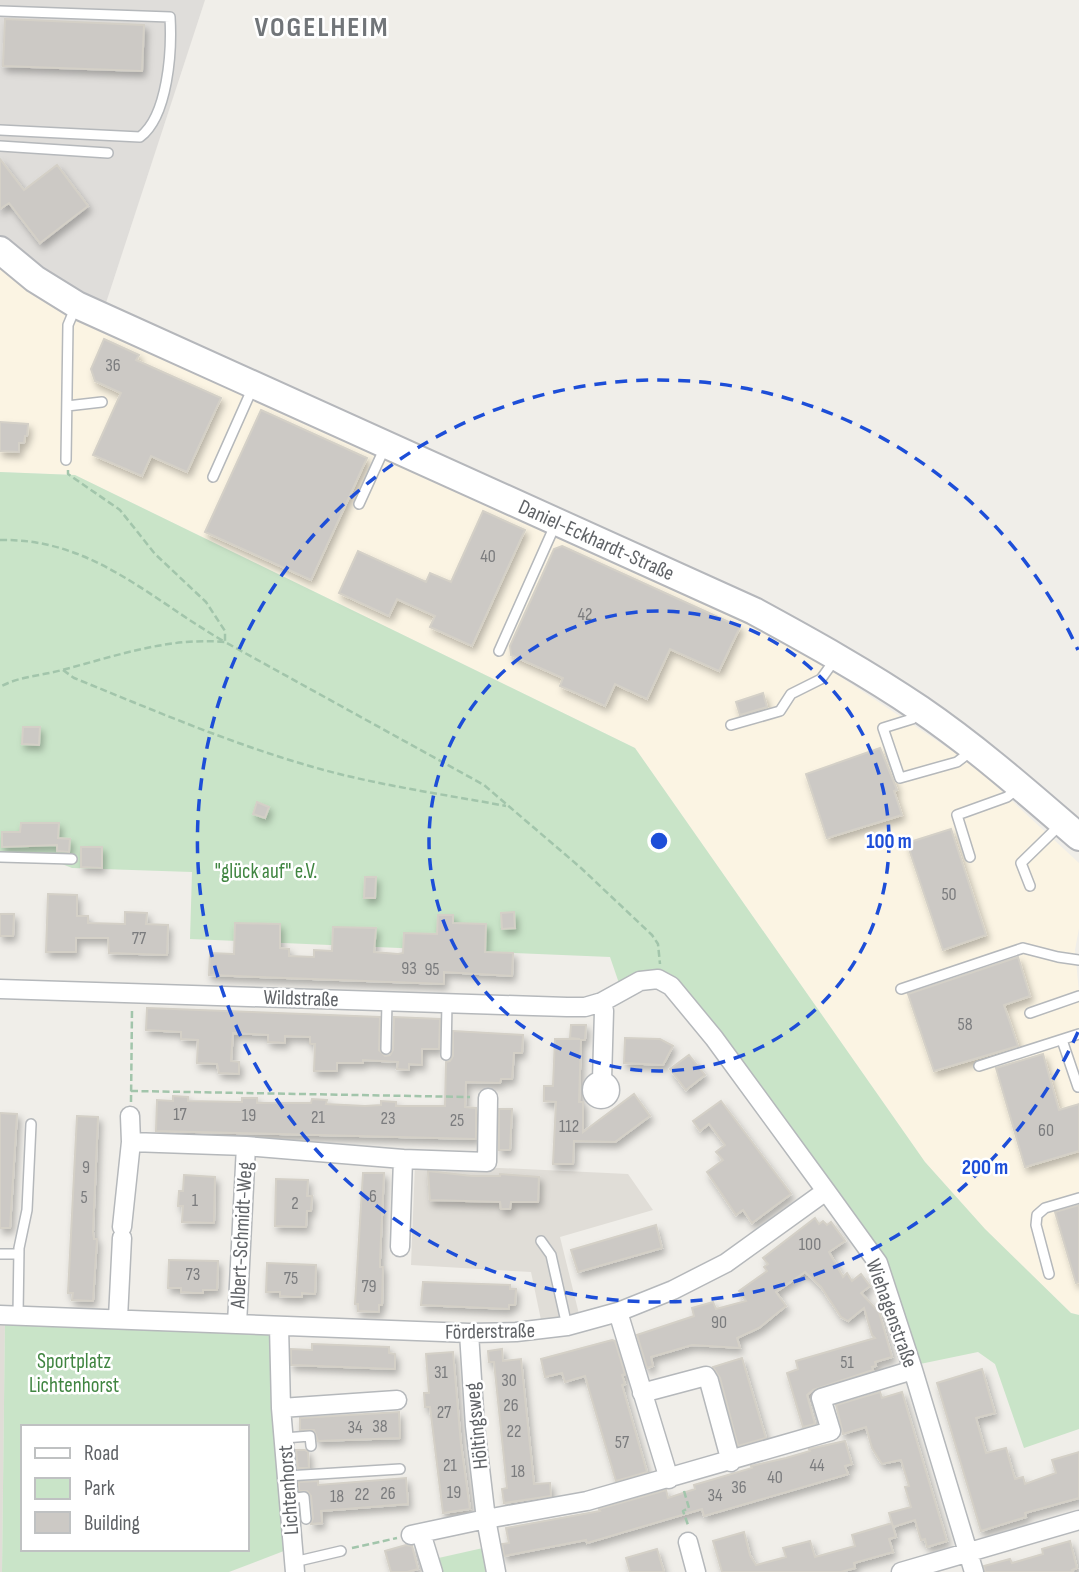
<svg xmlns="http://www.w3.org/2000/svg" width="1079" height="1572" font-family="'Sofia Sans Condensed',sans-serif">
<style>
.commercial{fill:#fbf4e3}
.industrial{fill:#dfddda}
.education{fill:#e0ddd7}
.green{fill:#c9e4c8;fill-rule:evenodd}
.building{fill:#ccc9c5;stroke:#d4d0c7;stroke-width:2;filter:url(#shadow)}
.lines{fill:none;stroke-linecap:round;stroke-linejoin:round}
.lane-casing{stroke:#b5b8bb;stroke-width:12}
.street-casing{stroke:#b5b8bb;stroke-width:21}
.secondary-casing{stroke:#b5b7bb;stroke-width:30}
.path{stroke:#a2c5ab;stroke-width:2.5;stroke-dasharray:7 3.5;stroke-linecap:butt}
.lane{stroke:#fff;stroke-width:9}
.street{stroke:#fff;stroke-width:18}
.secondary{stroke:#fff;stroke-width:26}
.ring{fill:none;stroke:#1d4ed8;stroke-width:3.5;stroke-dasharray:12 9}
.labels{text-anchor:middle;stroke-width:5;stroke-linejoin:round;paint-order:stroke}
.number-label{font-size:18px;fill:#7b7c7e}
.street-label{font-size:21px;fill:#606367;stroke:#fff}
.park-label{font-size:21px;fill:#408541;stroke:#fff}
.district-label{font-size:28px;font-weight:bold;letter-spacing:2px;fill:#717579;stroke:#fff}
.centre{fill:#1d4ed8;stroke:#fff;stroke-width:3.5}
.ring-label{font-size:21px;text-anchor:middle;font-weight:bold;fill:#1d4ed8;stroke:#fff;stroke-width:5;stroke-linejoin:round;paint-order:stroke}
</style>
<defs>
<filter id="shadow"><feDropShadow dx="3" dy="5" stdDeviation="3.5" flood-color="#0004"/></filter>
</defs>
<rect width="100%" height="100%" fill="#f0eee9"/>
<path class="commercial" d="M0,266L108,330L337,437L566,536L800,650L972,764L1079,863V928L1075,950L1079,992V1315L1071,1313L985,1229L925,1162L635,748L75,475L0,472Z"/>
<path class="industrial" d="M0,0H205L104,309L0,242Z"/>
<path class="education" d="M415,1164L628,1174L653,1210L560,1237L579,1314L541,1320L531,1272L411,1265Z
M0,1318H5L2,1572H0Z"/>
<path class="green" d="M0,472L75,475L635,748L925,1162L985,1229L1071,1313L1079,1315V1429L1024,1448L995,1364L978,1352L920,1364L882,1260L672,983L621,989L610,957L190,939L192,872L72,868L62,864L0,862Z
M5,1318L275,1330L289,1549L229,1572H2ZM23,1427H247V1549H23Z
M483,1548L488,1572H439L434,1559Z"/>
<path class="building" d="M5,19L144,25L142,71L3,66Z
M0,159L24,190L57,165L88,206L40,243L9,203L0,209Z
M104,339L139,355L136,360L221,398L187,472L151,456L142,476L93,455L121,393L95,381L91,369Z
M261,410L367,458L311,580L205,532Z
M0,422L28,424L27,436H25L24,443H19V452L0,451Z
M483,511L525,530L472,646L430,627L435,616L397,599L389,616L339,593L358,551L426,582L430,573L451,582Z
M562,546L740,627L719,671L670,649L647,699L615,684L605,706L560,686L563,678L511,655L510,646L554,549Z
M763,693L767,707L740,715L736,702Z
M23,727H40L39,745L22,744Z
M880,748L897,790L894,791L902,815L827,838L806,774Z
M257,802L269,807L265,818L253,814Z
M21,823H59L58,838L70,839L69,852L57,851V845L2,847V832H20Z
M951,829L986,935L943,950L907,843Z
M81,847H102V868L81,867Z
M365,877H376L375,898H364Z
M48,894L77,895V916H88V923L125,924V912L147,913L146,924L168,925L167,955L109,953L108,938H76V952H46Z
M514,912L515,928L502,929L501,913Z
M0,914H14L13,936H0Z
M438,915H453V923L486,924L485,952L513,953L512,976L444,972V984L209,975L210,953L234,954L235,923L280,924V948L289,949V956L314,957V950L332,951L333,927L376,928L374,952L398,954L403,953L404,933L437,934Z
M1018,957L1030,996L1004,1005L1018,1046L934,1071L908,994Z
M147,1008L380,1017L379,1050L385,1056L390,1055L393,1050L394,1017L440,1019L439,1049H422V1065L409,1064V1070L397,1069L398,1062L363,1060V1063H337V1071H314L315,1044H310V1037L285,1036V1043L268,1042V1035L233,1033L231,1061L239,1062V1074L219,1073L217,1064L197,1063L198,1040L181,1039V1032L146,1030Z
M571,1025H586L585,1040H581L579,1102H583V1132L634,1094L650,1116L615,1142L574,1141L573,1164H553L556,1102L544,1101V1086H553L555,1039H580L570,1038Z
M453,1031L523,1035L522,1053H514L512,1079H501L500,1083L466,1082L465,1107L476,1108V1139L156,1131L157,1100L173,1101V1096L188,1097V1101L242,1102V1098H257V1103H311L312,1099L327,1100L326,1104L365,1106L381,1105V1101L396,1102V1106H445L446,1062L450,1061L453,1056Z
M625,1038L660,1039L673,1046L663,1065L624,1063Z
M1043,1054L1059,1110L1079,1104V1151L1025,1167L996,1068Z
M689,1055L705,1075L686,1090L670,1069Z
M721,1101L791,1194L752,1223L743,1210L736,1215L707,1172L723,1160L716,1152L725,1145L709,1124L700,1131L693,1121Z
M499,1109H512L510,1150H499Z
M0,1113L17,1114L10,1228H0Z
M77,1116L98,1117L93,1232L94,1239H97L93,1301L72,1300L73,1293H68Z
M428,1171L472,1176H500V1174L539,1177L538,1202H511L510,1209H501L500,1202L430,1200Z
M363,1173H384L380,1260V1267H383L382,1305H379V1312L358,1311V1304H355Z
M184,1175L215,1177L214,1223L182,1222L183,1206H178L179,1191H183Z
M276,1179L308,1180L307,1196H312L311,1211H307L306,1227L275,1226Z
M1079,1205V1282L1076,1283L1055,1212Z
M815,1218L819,1224L823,1221L827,1225L831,1222L845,1241L829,1252L843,1277L847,1273L852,1281L861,1274L870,1286L861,1293L879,1312L892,1357L875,1362L876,1366L872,1367L873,1370L813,1390L807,1395L815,1424L803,1427L787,1373L798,1369L796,1361L875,1338L872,1335L864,1308L848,1321L841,1317L821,1287L805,1272L776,1292L786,1306L759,1328L737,1338L740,1348L692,1345L651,1357L653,1366L647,1368L637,1335L694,1316L692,1308L713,1302L716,1309L746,1301L739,1291L767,1271L764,1267L768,1264L763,1258Z
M656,1225L662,1248L578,1272L571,1250Z
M169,1260L218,1261L217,1290H203V1293H195L181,1292V1288H168Z
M267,1263L316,1265L315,1294L302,1293V1297H293L280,1296V1292H266Z
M423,1282L510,1285V1289H516L515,1305H509V1309L421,1305Z
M612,1340L615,1341L625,1374L622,1375L625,1384L622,1385L647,1472L616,1481L585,1376L565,1382L562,1373L545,1377L541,1359Z
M312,1344L389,1347V1353L395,1354V1369L291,1365V1349L312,1350Z
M502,1349L503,1361L521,1359L534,1484L550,1483L551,1496L504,1503L502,1489L507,1488L494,1362H489L488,1351Z
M453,1352L461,1444L470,1509L443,1513L430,1407H425L424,1393H429L426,1354Z
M742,1358L766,1438L738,1446L720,1378L713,1367Z
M982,1369L995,1413L976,1418L986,1453L1006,1448L1015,1479L1023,1477L1025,1484L1056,1473L1052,1460L1079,1452V1498L1025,1513L1026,1517L981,1531L937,1383Z
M880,1392L882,1398L902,1392L947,1541L927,1547L925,1539L921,1540L915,1520L893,1527L889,1513L911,1507L905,1487L909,1486L901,1460L882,1464L872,1448L866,1427L843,1434L836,1405Z
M399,1412L400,1438L318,1441L314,1430H300V1418Z
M845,1441L852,1464L845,1466L848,1474L704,1516L702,1509L587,1543L586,1540L504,1556L502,1544L509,1543L506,1528L600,1511L599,1509L666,1490L668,1498L695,1489L694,1485L752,1468L751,1466L786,1458L810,1451L809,1449Z
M296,1450H305L308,1452L309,1468H298Z
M406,1478L408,1504L321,1511L322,1523L311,1524L313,1518L311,1496L307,1491H299V1482L318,1481V1485Z
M892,1523L896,1537L889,1539L893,1552L854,1563L855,1568L841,1572H722L713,1541L744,1532L750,1555L756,1565L786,1557L783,1548L810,1541L815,1557L855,1546L852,1535Z
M1070,1541L1077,1568L1072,1570L1073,1572H985L984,1566L1010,1559L1012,1563L1043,1554L1042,1549Z
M406,1545L412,1546L418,1569L407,1572H391L385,1551Z
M657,1549L664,1572H630L626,1558Z"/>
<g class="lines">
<g class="lane-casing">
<path id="lane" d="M0,11L170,17C172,51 168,116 140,137L0,130
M0,146L108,153
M67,406L102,402
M66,460L68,325L76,306
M213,477L253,387
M359,504L385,447
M499,651L556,523
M918,713L912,719L883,728L900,778L957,762L970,752
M731,725L780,711L791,694L821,679L836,658
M0,857L72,859
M970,857L957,815L1007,797L1017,789
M1030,886L1021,863L1061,824
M901,989L1023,948L1058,957L1079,960
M1030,1013L1079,996
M1062,1040L1078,1087
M386,1049L387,1001
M446,1055L447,1003
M979,1066L1079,1034
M541,1241L551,1255L567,1326
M0,1254H19
M1049,1274L1036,1225L1037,1215L1045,1208L1079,1198
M18,1315L19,1248L27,1210L31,1124
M284,1438L310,1436L311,1446
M287,1476L400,1469
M288,1499L304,1497L306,1519
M294,1562L341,1551"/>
</g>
<g class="street-casing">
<path id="street" d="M0,989L567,1007H585L602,1002L640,981L658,979L671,986L714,1038L826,1191L878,1263L913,1370L974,1572
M602,1080L604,1011L602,1002
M592 1090a9 9 0 1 1 18 0a9 9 0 1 1-18 0Z
M131,1142L246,1146L237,1324
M246,1146L403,1159L400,1247
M403,1159L487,1162L488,1098
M122,1227L131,1142L130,1116
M618,1312L669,1479
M0,1315L469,1333L516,1332L567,1326L618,1312L673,1290L726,1263L826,1191
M118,1318L122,1238
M279,1326L281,1408L295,1572
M469,1333L475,1426L486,1519L587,1501L831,1431L821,1398L913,1370
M642,1393L706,1376L709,1381L731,1462
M281,1408L397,1400
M421,1533L433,1572
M411,1535L486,1519L496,1572
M688,1542L696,1572
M901,1572L1079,1520"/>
</g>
<g class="secondary-casing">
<g id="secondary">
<path id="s1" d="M0,250L35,279L77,305L754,611C811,642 867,673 920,709C977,748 1028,793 1079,837"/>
</g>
</g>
<path class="path" d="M68,470V474L120,510L155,554L206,602L225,631V642L484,785L581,868L652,935L658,944L660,964
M0,540C92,538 150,599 225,642C168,637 116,656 62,670C41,676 19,676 0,687
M63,670L74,678C153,710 232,744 313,767C376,785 442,794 506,806
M131,1091L470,1097
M131,1102L132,1010
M684,1491L689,1508L683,1511L688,1525
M352,1548L397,1538"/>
<use href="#lane" class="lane"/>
<use href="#street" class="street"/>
<use href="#secondary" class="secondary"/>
</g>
<g class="ring">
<circle cx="659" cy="841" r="230"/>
<path d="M1078 1032A461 461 0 1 1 1078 650"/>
</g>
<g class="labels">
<g class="number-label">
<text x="113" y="371">36</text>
<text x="488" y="562">40</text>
<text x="585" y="620">42</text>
<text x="949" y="900">50</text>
<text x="139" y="944">77</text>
<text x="409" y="974">93</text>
<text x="432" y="975">95</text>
<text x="965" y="1030">58</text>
<text x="180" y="1120">17</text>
<text x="249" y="1121">19</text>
<text x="318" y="1123">21</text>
<text x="388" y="1124">23</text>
<text x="457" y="1126">25</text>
<text x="569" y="1132">112</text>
<text x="1046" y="1136">60</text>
<text x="86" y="1173">9</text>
<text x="373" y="1202">6</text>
<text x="84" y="1203">5</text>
<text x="195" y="1206">1</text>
<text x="295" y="1209">2</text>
<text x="810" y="1250">100</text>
<text x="193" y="1280">73</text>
<text x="291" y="1284">75</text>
<text x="369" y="1292">79</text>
<text x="719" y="1328">90</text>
<text x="847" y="1368">51</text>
<text x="441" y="1378">31</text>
<text x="509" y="1386">30</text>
<text x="511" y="1411">26</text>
<text x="444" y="1418">27</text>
<text x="380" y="1432">38</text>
<text x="355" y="1433">34</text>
<text x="514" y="1437">22</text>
<text x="622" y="1448">57</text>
<text x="450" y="1471">21</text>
<text x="817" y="1471">44</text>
<text x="518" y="1477">18</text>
<text x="775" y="1483">40</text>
<text x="739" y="1493">36</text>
<text x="454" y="1498">19</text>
<text x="388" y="1499">26</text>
<text x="362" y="1500">22</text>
<text x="715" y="1501">34</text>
<text x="337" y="1502">18</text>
</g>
<g class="street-label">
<text dy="7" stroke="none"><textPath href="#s1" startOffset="665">Daniel-Eckhardt-Straße</textPath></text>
<text transform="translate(301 998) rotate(2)" y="7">Wildstraße</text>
<text transform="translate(241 1235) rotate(-87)" y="7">Albert-Schmidt-Weg</text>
<text transform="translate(892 1313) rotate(70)" y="7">Wiehagenstraße</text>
<text transform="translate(490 1331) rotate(-1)" y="7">Förderstraße</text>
<text transform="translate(476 1426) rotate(-96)" y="7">Höltingsweg</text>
<text transform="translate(288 1490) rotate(-94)" y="7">Lichtenhorst</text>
</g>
<g class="park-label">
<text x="266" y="878">"glück auf" e.V.</text>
<text x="74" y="1368">Sportplatz<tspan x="74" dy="24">Lichtenhorst</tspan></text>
</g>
<g class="district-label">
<text x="322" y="36">VOGELHEIM</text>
</g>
</g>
<circle cx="659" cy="841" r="10" class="centre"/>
<g class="ring-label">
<text x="889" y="848">100 m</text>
<text x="985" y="1174">200 m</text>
</g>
<rect x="21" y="1425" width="228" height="126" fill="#ffffff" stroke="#bfc1c2" stroke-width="2"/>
<rect x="35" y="1448" width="35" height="10" fill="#ffffff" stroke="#bfc1c2" stroke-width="2"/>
<text x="84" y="1460" font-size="21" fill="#606367">Road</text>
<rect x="35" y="1478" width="35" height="21" fill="#c9e4c8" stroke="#bfc1c2" stroke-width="2"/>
<text x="84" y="1495" font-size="21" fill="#606367">Park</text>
<rect x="35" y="1512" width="35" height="21" fill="#ccc9c5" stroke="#bfc1c2" stroke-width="2"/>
<text x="84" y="1530" font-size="21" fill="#606367">Building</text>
</svg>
